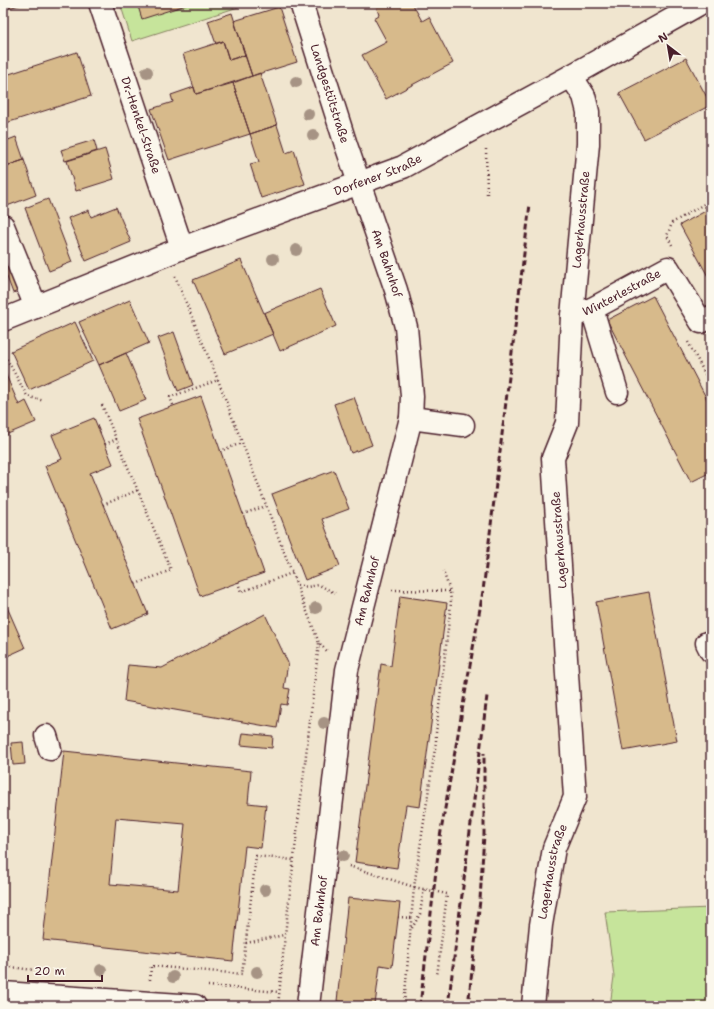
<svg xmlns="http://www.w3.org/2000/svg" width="714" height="1009" font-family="'Shantell Sans',sans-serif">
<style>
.green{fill:#c6e49b;stroke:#888263}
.building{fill:#d7ba8b;stroke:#4a1f2b;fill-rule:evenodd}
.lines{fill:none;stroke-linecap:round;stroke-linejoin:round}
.minor-casing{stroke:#4a1f2b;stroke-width:25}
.path{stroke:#4a1f2b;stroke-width:2.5;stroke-dasharray:1 3;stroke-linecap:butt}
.minor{stroke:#fbf7ec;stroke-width:22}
.rail{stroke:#4a1f2b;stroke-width:3;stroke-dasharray:6 3;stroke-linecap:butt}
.tree{fill:#a69384}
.labels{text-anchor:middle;stroke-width:4;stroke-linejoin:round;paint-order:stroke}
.street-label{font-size:12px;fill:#4a1f2b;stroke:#fbf7ec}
</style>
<rect width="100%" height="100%" fill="#f0e5cf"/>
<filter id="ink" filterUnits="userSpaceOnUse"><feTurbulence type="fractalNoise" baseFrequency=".025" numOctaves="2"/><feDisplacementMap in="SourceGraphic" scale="8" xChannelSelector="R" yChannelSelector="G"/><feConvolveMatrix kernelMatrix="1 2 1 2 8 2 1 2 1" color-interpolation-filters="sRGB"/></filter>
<g filter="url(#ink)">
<path class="green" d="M120,3H251L132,41Z
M711,908V1006H610L614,976L605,912Z"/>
<path class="building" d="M3,3H25L3,10Z
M137,3H188L189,4L142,19Z
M375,3H397L398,5L402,3H412L422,21L429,17L453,63L386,99L362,55L387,42L374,18L379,15Z
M279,7L297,62L252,76L234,21Z
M232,13L245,55L229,60L223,41L216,44L208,21Z
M223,41L229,60L245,55L252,76L196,94L183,54Z
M77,52L91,96L3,124V76Z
M686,58L711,105L644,139L619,93Z
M260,73L277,125L250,134L233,83Z
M233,83L250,134L169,160L151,109L173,102L171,95L194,87L196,94Z
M277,125L286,153L294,150L305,184L261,198L250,164L259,162L250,134Z
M16,137L24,160L3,167V142Z
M94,140L97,151L65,161L61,150Z
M105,149L114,179L76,191L67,161Z
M24,160L36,195L7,206L3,193V167Z
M48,199L72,262L49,271L25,208Z
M116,207L131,242L86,261L68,218L89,210L91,217Z
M711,208V280H710L680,225Z
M9,259L21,290L13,293L3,267V261Z
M241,260L273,334L225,354L193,280Z
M320,289L336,326L280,351L264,313Z
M653,296L711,407V472L691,482L607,320Z
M130,300L149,343L99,365L79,322Z
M75,322L93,361L29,390L11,351Z
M174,332L193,385L178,391L158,338Z
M126,353L146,400L119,411L99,365Z
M711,365V377L706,367Z
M3,368L19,405L26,401L36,422L3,436Z
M201,396L264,573L200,596L137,419Z
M354,397L372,445L351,453L334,404Z
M94,418L113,464L90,473L148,614L112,629L45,466L62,459L52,435Z
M334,470L349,509L322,519L340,566L305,580L272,494Z
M649,592L677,741L623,751L596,602Z
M400,596L447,603L420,807L406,805L397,868L355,862L381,664L391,666Z
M7,607L25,648L3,658V609Z
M265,614L288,663L284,688L290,689L287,705L281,704L277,728L124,701L128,665L162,668Z
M243,733L273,736L272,748L241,745Z
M23,742L25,764L13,765L11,743Z
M64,751L251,771L248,803L266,805L261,848L245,846L233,961L43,940ZM116,818L185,824L178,890L110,884Z
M348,898L400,903L392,967L380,965L375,1005L337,1001Z"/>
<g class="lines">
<g class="minor-casing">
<g id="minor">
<path id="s1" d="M100,3L182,248"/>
<path id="s2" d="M301,3L346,145L396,290L406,327L412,396L411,418L347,670L308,1006"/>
<path d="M3,226L36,307"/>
<path d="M592,309L617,392"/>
<path id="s3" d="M572,316L592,309L668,268L701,322L711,317"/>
<path id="s4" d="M3,320L182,248L403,167L571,76L701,3"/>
<path d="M411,418L463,425"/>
<path d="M707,643L711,651"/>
<path d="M46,736L50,749"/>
<path d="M3,993L195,1006"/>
<path id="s5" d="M533,1006L541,925L554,848L575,797L553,458L567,423L572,316L588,144V112L584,96L571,76"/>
</g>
</g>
<path class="path" d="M486,149L487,194
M672,245L667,236L672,223L704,204L707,210
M175,276L218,380L319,643L328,652
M688,342L711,385
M3,352L27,396L44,401
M102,405L171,570L136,584
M173,405L170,397L218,380
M105,444L117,439
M220,451L242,443
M103,505L138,490
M243,514L266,506
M238,582L241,592L292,573
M297,585L307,587L319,585L335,593
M392,590L450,591
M349,866L414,887L436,742V733L451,603L450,591L443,571
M398,917L412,918
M412,928L420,914L424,888
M246,943L284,935
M3,966L33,970
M150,980L151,966L242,974L256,856L293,860
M208,986L279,992
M278,1006L285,935L319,643
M404,1006L414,887L447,894L437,976"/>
<use href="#minor" class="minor"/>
<path class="rail" d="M420,1006L440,837L483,591L530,204
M448,1006L487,696
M468,1006L480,900L484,834V753"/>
</g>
<g class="tree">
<circle cx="147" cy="72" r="6"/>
<circle cx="296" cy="82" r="6"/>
<circle cx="308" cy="114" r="6"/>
<circle cx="313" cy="135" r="6"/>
<circle cx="296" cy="250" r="6"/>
<circle cx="273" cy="259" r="6"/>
<circle cx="316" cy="608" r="6"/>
<circle cx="324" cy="723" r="6"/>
<circle cx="343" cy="856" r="6"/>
<circle cx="265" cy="890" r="6"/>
<circle cx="101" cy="970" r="6"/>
<circle cx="257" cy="972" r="6"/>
<circle cx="173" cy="977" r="6"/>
</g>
</g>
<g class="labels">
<g class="street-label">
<text dy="4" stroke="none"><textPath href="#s2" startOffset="95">Landgestütstraße</textPath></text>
<text dy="4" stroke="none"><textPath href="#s1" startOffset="129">Dr.-Henkel-Straße</textPath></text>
<text dy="4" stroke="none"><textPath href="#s4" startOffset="402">Dorfener Straße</textPath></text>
<text dy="4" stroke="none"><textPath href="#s5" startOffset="796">Lagerhausstraße</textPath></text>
<text dy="4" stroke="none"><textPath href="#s2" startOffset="274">Am Bahnhof</textPath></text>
<text dy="4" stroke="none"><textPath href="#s3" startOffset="55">Winterlestraße</textPath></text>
<text transform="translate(559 540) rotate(-94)" y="4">Lagerhausstraße</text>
<text transform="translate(367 591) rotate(-76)" y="4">Am Bahnhof</text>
<text dy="4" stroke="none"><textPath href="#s5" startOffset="136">Lagerhausstraße</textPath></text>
<text transform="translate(319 911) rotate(-83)" y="4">Am Bahnhof</text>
</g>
</g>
<rect width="714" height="1009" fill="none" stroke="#fbf7ec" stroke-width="16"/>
<rect x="8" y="8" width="698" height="993" fill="none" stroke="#4a1f2b" stroke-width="1.5" filter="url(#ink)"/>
<g transform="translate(668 46) rotate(329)" stroke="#fbf7ec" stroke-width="3" paint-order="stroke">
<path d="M0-3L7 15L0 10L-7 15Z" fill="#4a1f2b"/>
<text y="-6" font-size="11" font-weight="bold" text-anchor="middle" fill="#4a1f2b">N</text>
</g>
<path d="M28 975v6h74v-6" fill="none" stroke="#4a1f2b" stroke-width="2"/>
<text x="34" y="975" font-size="12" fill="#4a1f2b" stroke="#fbf7ec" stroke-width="3" paint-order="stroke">20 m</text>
</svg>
